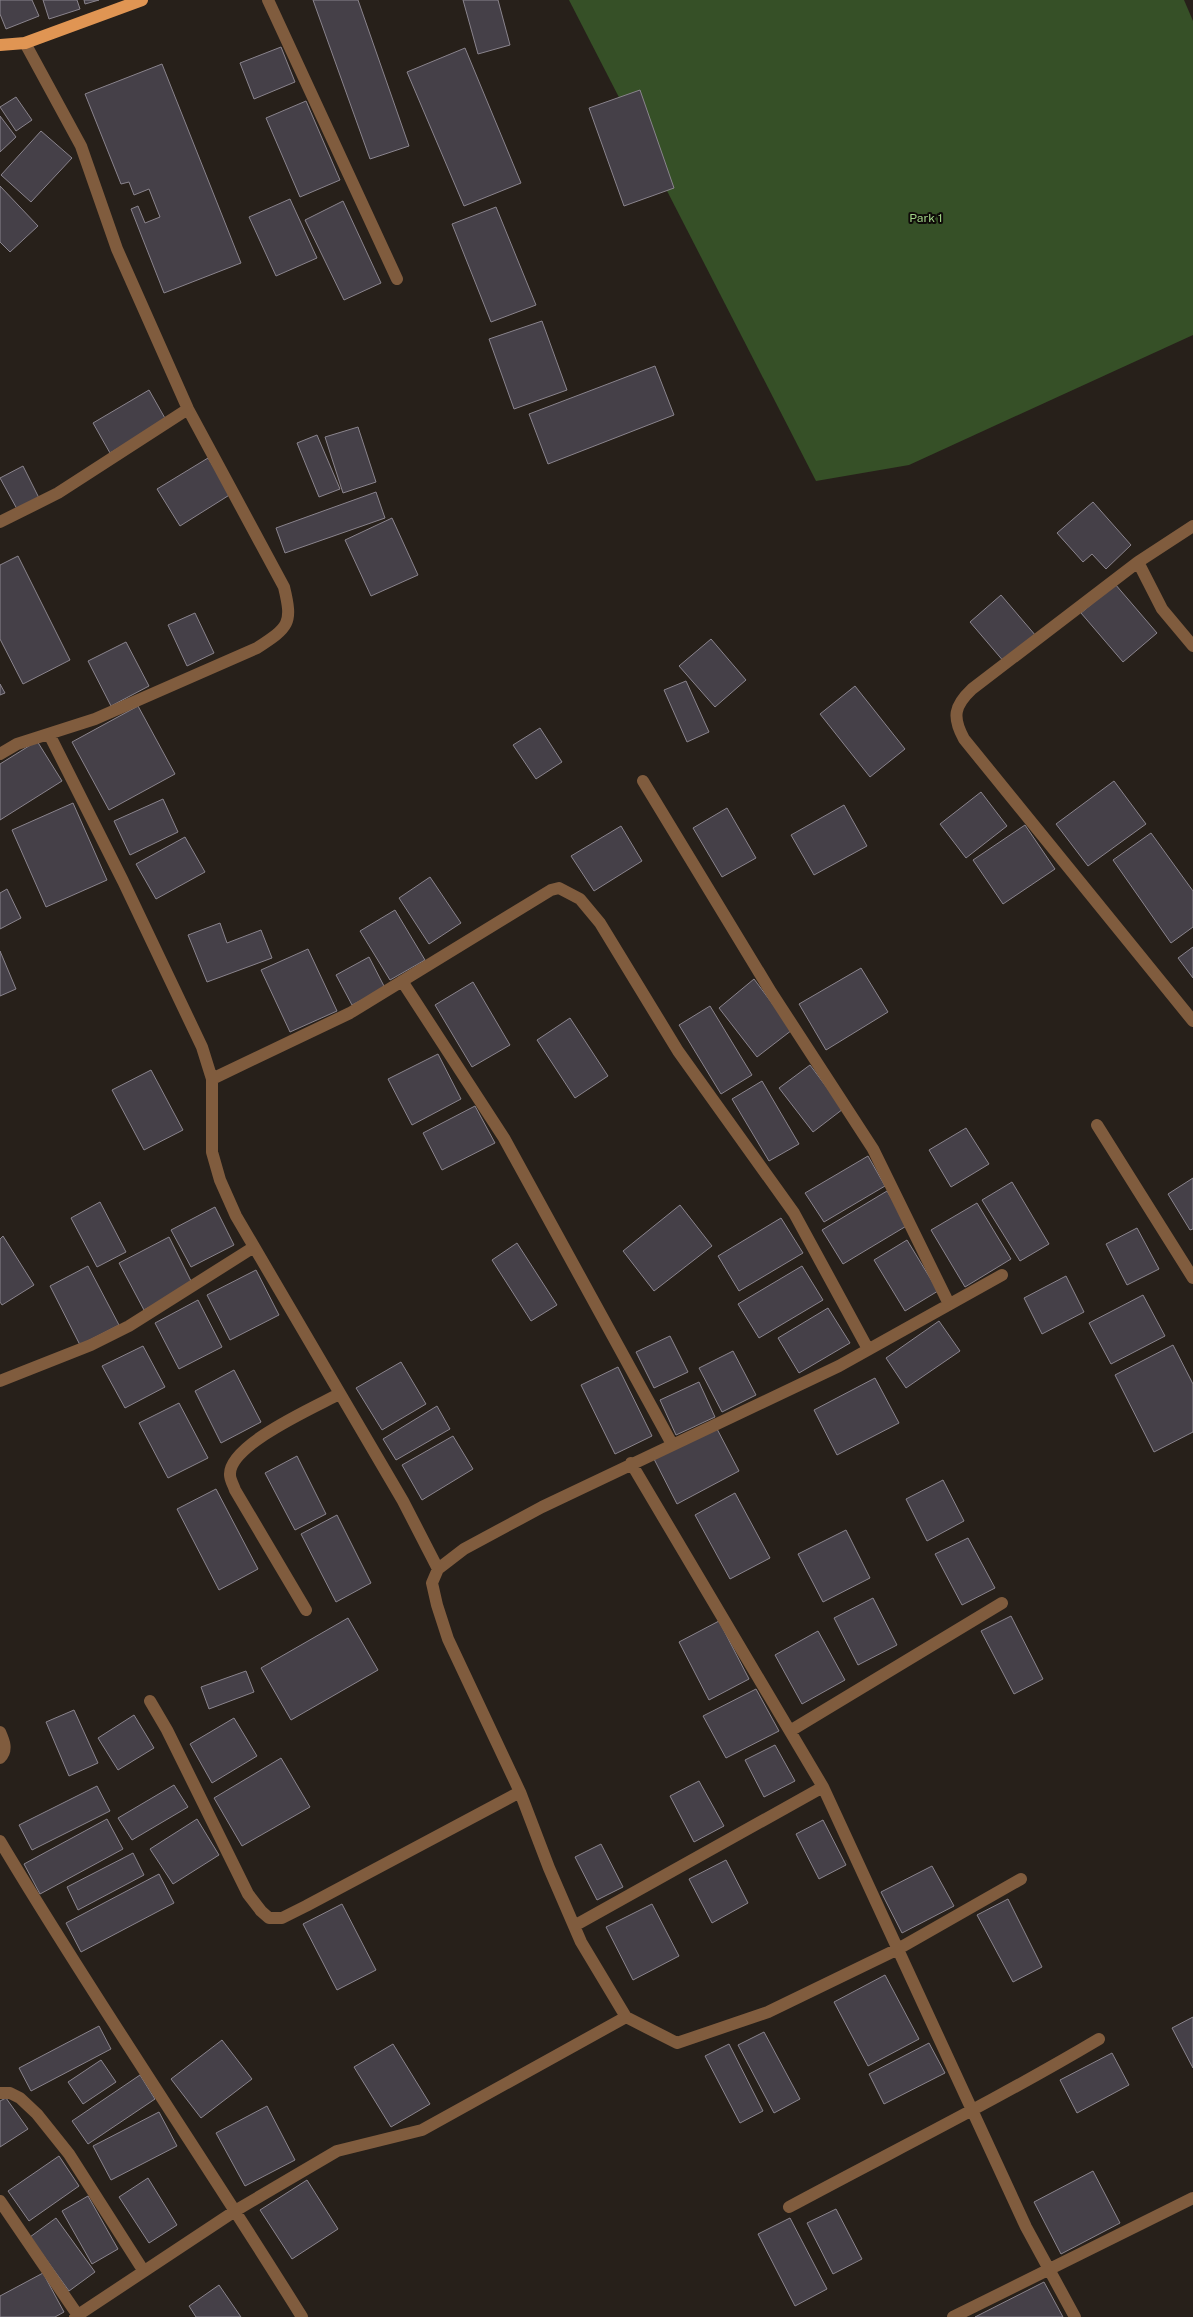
<svg xmlns="http://www.w3.org/2000/svg" width="1193" height="2317" font-family="'Public Sans',sans-serif">
<style>
.green{fill:#365027}
.building{fill:#454048;stroke:#8a848d}
.lines{fill:none;stroke-linecap:round;stroke-linejoin:round}
.minor{stroke:#805c3e;stroke-width:12}
.major{stroke:#e09553;stroke-width:12}
.labels{text-anchor:middle;stroke-width:4;stroke-linejoin:round;paint-order:stroke}
.park-label{font-size:12px;fill:#a0d286;stroke:#0e0a08}
</style>
<rect width="100%" height="100%" fill="#27201a"/>
<path class="green" d="M569,0H1184L1193,21V335L909,465L816,481Z"/>
<path class="building" d="M0,0H32L39,16L6,29L0,14Z
M43,0H77L80,9L49,19Z
M84,0H99L85,4Z
M313,0H358L409,146L370,159Z
M463,0H498L510,45L478,54Z
M281,47L295,82L254,99L240,63Z
M465,48L521,183L464,206L407,72Z
M162,64L241,263L164,293L131,209L138,206L145,223L160,217L149,189L134,195L129,182L121,184L85,94Z
M640,90L674,188L624,206L589,108Z
M16,97L32,120L16,131L0,107Z
M306,101L340,180L300,197L266,118Z
M0,116L16,137L0,152Z
M41,131L72,158L31,202L1,175Z
M0,186L38,226L10,252L0,242Z
M290,199L317,258L276,276L249,217Z
M343,201L381,283L344,300L305,220Z
M496,207L536,305L491,322L452,224Z
M542,321L567,390L514,409L489,339Z
M655,366L674,415L548,464L529,414Z
M149,390L166,420L110,453L93,423Z
M358,427L376,482L343,493L325,437Z
M317,435L340,489L319,497L297,443Z
M208,458L231,494L180,526L157,489Z
M23,466L39,498L17,509L0,478Z
M376,492L385,518L285,553L276,528Z
M1093,502L1131,545L1106,569L1092,554L1083,562L1057,533Z
M392,518L418,575L371,596L345,540Z
M18,556L70,660L23,684L0,639V565Z
M1115,584L1157,633L1123,662L1081,613Z
M1001,595L1036,636L1005,663L970,622Z
M195,613L214,653L187,666L168,625Z
M711,639L746,680L715,707L679,666Z
M126,642L149,686L111,706L88,661Z
M686,681L709,732L687,742L664,690Z
M0,684L5,693L0,695Z
M855,686L905,749L870,777L820,714Z
M138,706L175,774L109,810L72,742Z
M540,728L562,762L536,779L513,745Z
M37,741L62,781L0,820V764Z
M1114,781L1146,824L1088,866L1056,824Z
M981,792L1007,826L966,858L940,824Z
M163,799L178,832L130,855L114,821Z
M73,803L107,880L46,907L12,830Z
M844,805L867,846L814,875L791,835Z
M727,808L756,858L722,877L693,828Z
M1025,825L1055,869L1003,904L973,860Z
M621,826L642,861L594,891L571,856Z
M1151,833L1193,891V927L1171,943L1113,860Z
M185,837L205,872L156,899L136,864Z
M430,877L461,923L429,944L399,898Z
M7,889L21,918L0,929V893Z
M395,910L425,960L390,980L360,931Z
M220,923L227,943L261,930L272,958L207,982L188,935Z
M1193,947V978L1178,958Z
M308,949L337,1011L290,1032L261,970Z
M0,951L16,989L0,996Z
M369,957L385,988L352,1005L336,975Z
M861,968L888,1012L826,1050L799,1004Z
M754,979L792,1030L757,1057L719,1008Z
M473,982L510,1045L472,1067L435,1005Z
M710,1006L752,1075L721,1094L679,1025Z
M570,1018L608,1076L575,1098L537,1040Z
M438,1054L461,1099L412,1125L388,1079Z
M810,1065L843,1109L813,1132L779,1088Z
M151,1070L183,1130L144,1150L112,1090Z
M762,1081L799,1144L769,1161L732,1099Z
M475,1106L495,1143L442,1170L423,1133Z
M966,1128L989,1164L951,1187L929,1150Z
M868,1156L885,1186L824,1222L805,1193Z
M1193,1178V1229L1190,1230L1168,1194Z
M1012,1182L1049,1244L1020,1261L982,1200Z
M887,1191L908,1225L843,1264L822,1230Z
M100,1202L126,1252L97,1267L71,1218Z
M977,1203L1011,1259L965,1287L931,1230Z
M680,1205L712,1246L654,1291L623,1251Z
M215,1207L234,1245L191,1267L171,1230Z
M781,1218L803,1253L739,1291L718,1256Z
M1137,1228L1159,1269L1127,1285L1106,1244Z
M3,1236L34,1285L2,1305L0,1302V1239Z
M169,1237L193,1285L144,1310L119,1263Z
M907,1240L938,1291L905,1311L874,1260Z
M517,1243L557,1305L531,1321L492,1260Z
M88,1266L119,1325L80,1345L50,1286Z
M802,1266L823,1300L759,1338L738,1304Z
M256,1270L279,1315L230,1340L207,1295Z
M1066,1276L1084,1312L1042,1334L1024,1298Z
M1143,1295L1165,1336L1111,1364L1089,1323Z
M198,1300L222,1347L179,1369L155,1323Z
M828,1308L850,1343L799,1373L778,1338Z
M939,1321L960,1351L906,1388L886,1358Z
M670,1336L688,1372L654,1388L636,1352Z
M1173,1345L1193,1384V1432L1154,1452L1115,1375Z
M143,1346L165,1387L125,1408L102,1366Z
M733,1351L756,1395L722,1412L699,1368Z
M401,1362L426,1404L382,1430L356,1388Z
M618,1367L652,1436L615,1454L581,1385Z
M234,1370L261,1422L221,1443L195,1391Z
M875,1378L899,1423L837,1455L814,1410Z
M699,1382L715,1417L676,1435L660,1400Z
M179,1403L208,1458L168,1478L139,1423Z
M437,1406L450,1429L396,1460L383,1439Z
M716,1427L739,1471L677,1504L654,1459Z
M453,1436L473,1469L422,1500L402,1465Z
M297,1456L326,1514L295,1530L265,1473Z
M943,1480L964,1521L927,1541L906,1499Z
M216,1489L258,1569L219,1590L177,1509Z
M735,1493L770,1558L730,1579L695,1515Z
M337,1515L371,1583L336,1602L301,1534Z
M846,1530L870,1578L823,1602L798,1554Z
M968,1538L995,1588L962,1605L935,1554Z
M873,1598L897,1645L858,1665L834,1618Z
M1011,1616L1043,1679L1014,1694L981,1631Z
M348,1618L378,1670L291,1720L261,1668Z
M719,1621L749,1679L709,1700L679,1642Z
M818,1631L845,1680L802,1704L775,1655Z
M246,1671L254,1692L209,1709L201,1687Z
M756,1689L779,1731L726,1758L703,1716Z
M74,1710L98,1763L69,1776L46,1722Z
M134,1715L154,1748L118,1770L98,1738Z
M234,1718L257,1756L212,1783L190,1744Z
M775,1745L795,1781L764,1797L745,1760Z
M281,1758L310,1807L242,1846L214,1798Z
M699,1781L724,1826L694,1842L670,1796Z
M174,1785L188,1807L132,1840L118,1818Z
M97,1786L110,1811L32,1850L19,1825Z
M107,1819L123,1849L40,1894L24,1864Z
M197,1819L219,1855L173,1884L150,1849Z
M823,1820L846,1865L819,1879L796,1834Z
M601,1844L623,1887L597,1900L575,1857Z
M133,1853L144,1875L78,1910L67,1887Z
M726,1860L748,1903L712,1923L689,1879Z
M932,1866L954,1906L902,1933L881,1892Z
M159,1874L174,1903L81,1952L66,1923Z
M1008,1899L1042,1967L1013,1982L977,1915Z
M342,1904L376,1970L337,1990L303,1924Z
M652,1904L679,1956L633,1980L606,1927Z
M885,1975L919,2039L868,2066L834,2002Z
M1193,2017V2068L1172,2028Z
M99,2026L111,2049L31,2091L19,2068Z
M764,2032L800,2099L774,2113L738,2045Z
M222,2040L252,2079L201,2118L171,2079Z
M929,2043L945,2073L884,2104L869,2074Z
M393,2044L430,2104L391,2127L354,2067Z
M729,2044L763,2111L740,2123L705,2056Z
M1112,2053L1129,2085L1077,2113L1060,2080Z
M101,2060L116,2082L83,2104L68,2082Z
M140,2075L155,2099L88,2144L72,2121Z
M6,2098L28,2129L0,2147V2101Z
M267,2106L295,2160L245,2186L216,2133Z
M159,2112L177,2146L111,2180L93,2146Z
M59,2156L79,2186L29,2221L8,2191Z
M1093,2171L1120,2223L1061,2254L1034,2202Z
M148,2178L177,2225L149,2243L119,2197Z
M307,2180L338,2229L292,2259L260,2210Z
M88,2196L118,2249L92,2264L62,2211Z
M836,2209L862,2259L833,2274L807,2223Z
M56,2218L95,2272L69,2291L30,2237Z
M790,2218L827,2289L795,2306L758,2234Z
M43,2273L64,2312L55,2317H0V2296Z
M1044,2282L1063,2317H975Z
M219,2285L241,2317H196L189,2306Z"/>
<g class="lines">
<path class="minor" d="M268,0L397,279
M0,522L58,493L188,409
M1193,526L1138,562L972,689C954,706 952,717 964,739L1193,1021
M1138,562L1162,609L1193,646
M49,734L123,881L202,1047L212,1079V1152L220,1180L236,1216L403,1501L438,1569
M0,754L17,744L95,719L257,648C289,627 293,624 284,587L188,409L117,249L81,146L25,43
M643,781L771,992L873,1149L949,1304
M402,981L504,1138L672,1444
M212,1079L350,1013L551,890L559,888L580,899L600,923L678,1051L794,1213L868,1349
M1097,1125L1193,1278
M1002,1275L839,1366L542,1507L464,1549L438,1569L432,1583L437,1605L448,1639L520,1792L549,1868L581,1942L626,2017L677,2043L768,2012L898,1949L1021,1879
M0,1381L91,1345L129,1326L254,1247
M631,1463L823,1787L1026,2227L1075,2317
M306,1610L235,1490C234,1486 230,1480 230,1475C228,1445 315,1407 339,1394
M150,1701L167,1730L248,1894L261,1911L269,1918H282L306,1906L520,1792
M790,1731L1002,1603
M0,1732C4,1741 8,1750 0,1758
M0,1841C96,2002 203,2157 302,2317
M574,1926L823,1787
M0,2093H10L20,2098L37,2114L69,2154L143,2270
M0,2201L79,2317
M789,2207C893,2151 998,2099 1099,2039
M75,2317L235,2211L337,2151L422,2130L626,2017
M953,2317L1193,2198"/>
<path class="major" d="M0,45L25,43L142,0"/>
</g>
<g class="labels">
<g class="park-label">
<text x="926" y="222">Park 1</text>
</g>
</g>
</svg>
